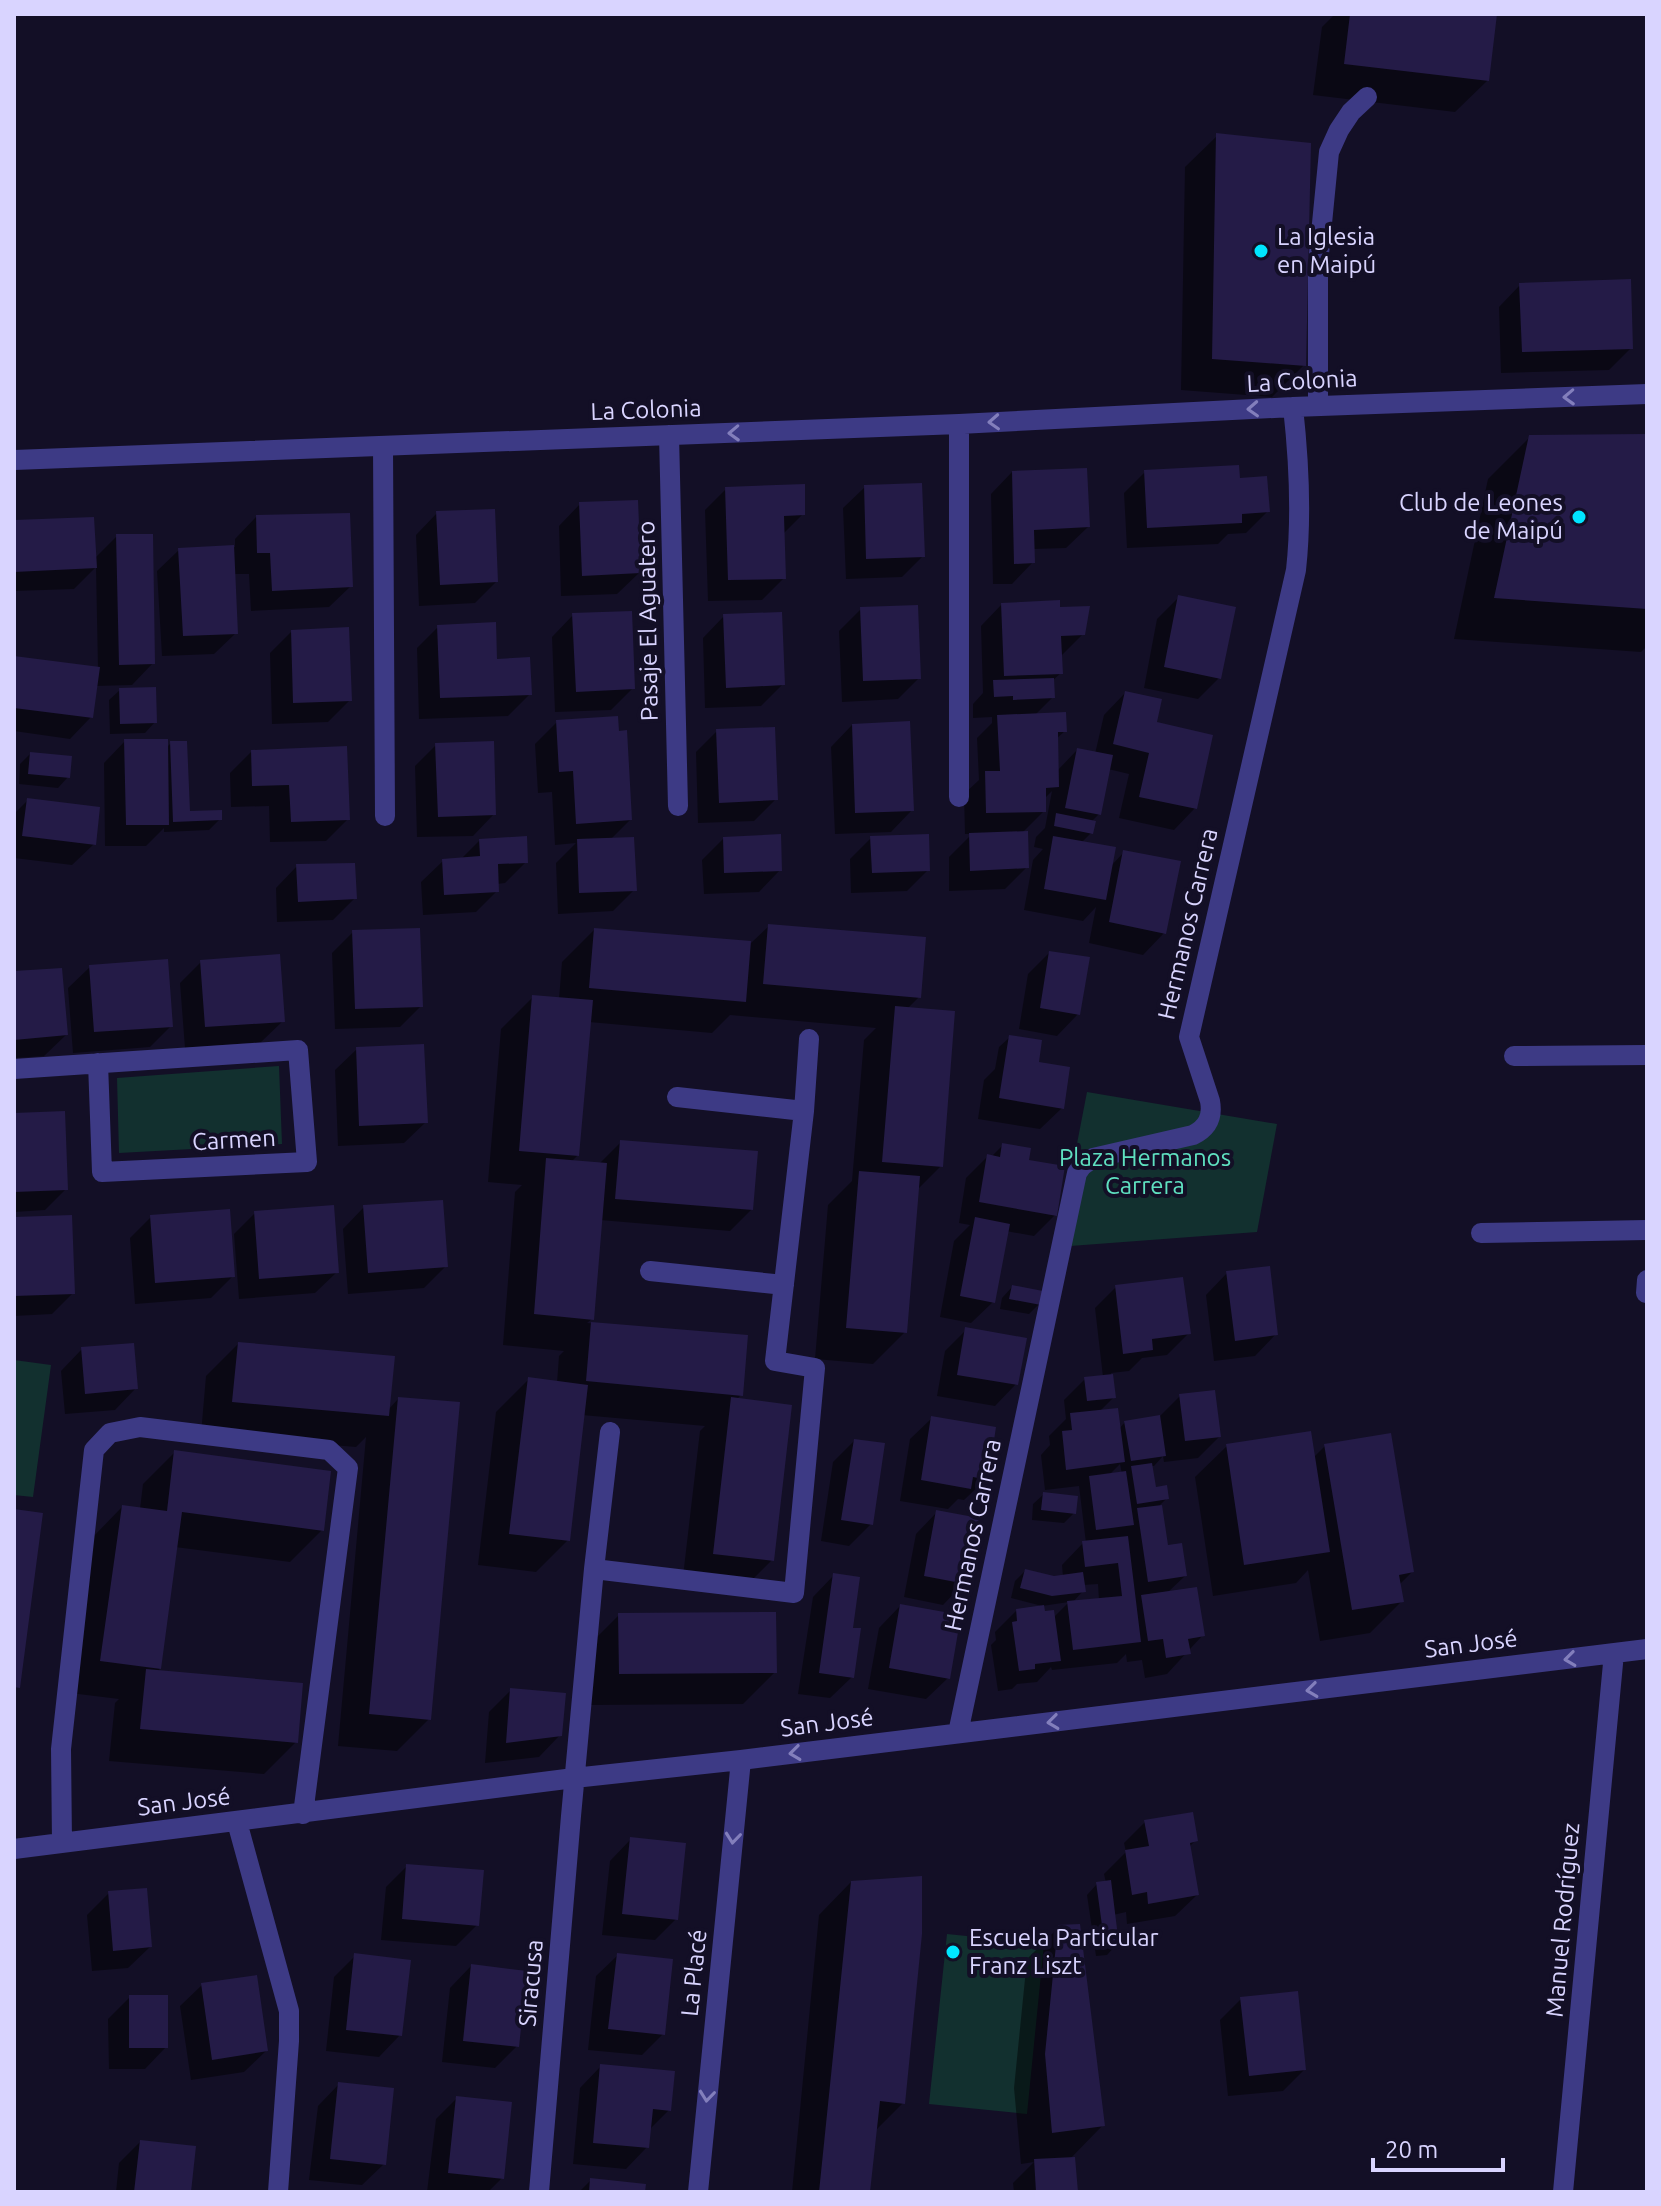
<svg xmlns="http://www.w3.org/2000/svg" width="1661" height="2206" font-family="Ubuntu,sans-serif">
<style>
.green{fill:#12302f}
.shadow{fill:#0007;fill-rule:evenodd}
.building{fill:#241b47}
.lines{fill:none;stroke-linecap:round;stroke-linejoin:round}
.minor{stroke:#3d3a85;stroke-width:20}
.oneway{stroke:#837fbc}
.poi-dot{fill:#00e5ff;stroke:#130f26;stroke-width:3}
.labels{text-anchor:middle;stroke-width:8;stroke-linejoin:round;paint-order:stroke}
.poi-label{font-size:24px;fill:#d9d4ff;stroke:#130f26;text-anchor:start}
.street-label{font-size:24px;fill:#d9d4ff;stroke:#130f26}
.park-label{font-size:24px;fill:#5fe0c0;stroke:#130f26}
</style>
<rect width="100%" height="100%" fill="#130f26"/>
<path class="green" d="M279,1066L282,1144L119,1153L117,1078Z
M1087,1092L1277,1124L1257,1232L1057,1247Z
M14,1360L51,1365L33,1497L14,1495Z
M947,1934L1044,1944L1027,2114L929,2104Z"/>
<path class="shadow" d="M1335,14H1495L1487,81L1455,112L1313,95L1322,27Z
M1217,136L1304,365L1272,397L1181,390L1185,167Z
M1520,285L1631,348L1609,370L1501,373L1499,307Z
M1647,436V646L1641,652L1454,639L1488,479L1530,437Z
M1012,472L1088,527L1066,548L1033,549V562L1012,584H993L991,494Z
M1145,472L1239,480L1268,511L1246,533L1228,534L1218,544L1127,548L1124,493Z
M865,487L923,556L902,577L846,579L843,508Z
M726,489L803,514L782,535L784,578L762,600L708,601L705,510Z
M580,504L639,573L617,594L561,596L559,526Z
M437,513L496,582L475,603L419,606L416,535Z
M256,517L351,586L329,607L251,611L249,574H233L236,633L214,654L162,656L157,571L179,550L235,547V539Z
M14,522L95,558L117,536L153,663L132,685L95,686L91,717L70,739L14,731V658L98,669L96,567L74,589L14,591Z
M1179,597L1219,678L1198,699L1144,688L1157,619Z
M1002,604L1059,609L1083,634L1061,656V673L1052,681L1053,697L1035,715L1065,731L1056,739L1057,771L1077,750L1095,754L1104,715L1125,693L1155,724L1195,808L1174,830L1119,818L1129,774L1108,769L1099,814L1091,822V833L1081,843L1111,866L1124,852L1164,933L1143,955L1089,943L1096,907L1083,921L1024,910L1033,860L1043,849L1034,847L1036,837L1045,828L1052,791L1044,799V811L1021,834L1027,867L1005,889L949,891V857L972,834H965L964,794L979,780L977,738L992,723V717L973,718V704L983,693L981,626Z
M861,609L919,678L898,699L842,702L839,631Z
M573,615L633,688L611,710L555,712L552,637Z
M724,616L783,684L761,706L705,708L703,638Z
M438,627L530,694L508,716L419,719L417,648Z
M291,632L350,700L328,722L272,724L270,653Z
M120,690L155,722L145,733L110,734L109,700Z
M557,722L630,820L610,840L634,890L613,911L558,914L556,863L576,843L555,845L552,792L538,793L535,744Z
M852,725L912,810L891,832L835,834L831,747Z
M717,731L776,799L754,821L698,823L696,752Z
M125,741L166,748L171,743L189,813L220,819L209,830L164,832V828L146,846H105L104,763Z
M436,745L494,814L473,836L417,837L415,766Z
M251,752L348,819L326,841L270,842L269,806L231,807L230,773Z
M30,754L68,777L58,788L19,784L20,764Z
M28,800L94,844L72,865L14,858V814Z
M724,838L780,870L759,892L704,894L702,860Z
M871,838L928,870L907,891L851,893L850,859Z
M480,840L526,862L505,883L497,884V891L476,912L423,915L421,882L443,861L461,859Z
M297,866L355,898L333,920L277,922L276,888Z
M769,926L919,997L907,1009L941,1166L917,1190L905,1332L873,1364L815,1359L828,1205L852,1181L864,1040L876,1028L730,1015L712,1033L589,1022L578,1155L571,1162L599,1164L621,1142L752,1209L730,1231L600,1220L592,1319L587,1323L746,1337L741,1395L736,1400L772,1560L740,1592L682,1585L700,1431L705,1426L582,1415L568,1540L536,1572L478,1565L496,1412L528,1380L557,1383L559,1356L564,1351L503,1345L515,1192L522,1185L488,1182L501,1029L533,997L559,999L562,962L594,930L751,943Z
M353,932L421,1006L400,1027L335,1029L332,953Z
M1049,953L1078,1014L1057,1036L1019,1029L1028,974Z
M201,962L283,1021L261,1042L185,1048L180,983Z
M90,967L171,1026L150,1047L73,1053L68,988Z
M14,973L66,1035L44,1056L14,1058Z
M1010,1037L1037,1064L1062,1108L1040,1129L978,1119L984,1080L995,1069L999,1047Z
M357,1049L426,1122L404,1143L338,1146L335,1070Z
M14,1115L66,1189L45,1210L14,1212Z
M1003,1145L1026,1162L1055,1215L1034,1236L1006,1231L993,1302L971,1323L940,1317L954,1241L970,1225L959,1223L966,1178L987,1157H991Z
M364,1207L446,1266L424,1288L348,1294L343,1229Z
M255,1213L337,1272L315,1293L239,1299L234,1234Z
M151,1217L233,1276L211,1298L135,1304L130,1238Z
M14,1219L73,1293L52,1314L14,1316Z
M1227,1273L1276,1334L1255,1356L1214,1361L1206,1295Z
M1012,1287L1039,1304L1029,1314L1000,1309L1002,1298Z
M1116,1287L1188,1334L1167,1355L1142,1358L1129,1371L1111,1373L1114,1397L1099,1412L1119,1429L1125,1422L1159,1417L1180,1396L1219,1437L1198,1458L1164,1462L1163,1456L1154,1466H1151L1154,1489L1167,1498L1160,1505L1166,1547L1185,1576L1167,1593L1202,1636L1167,1674L1145,1678L1142,1660L1127,1662L1126,1654L1117,1663L1052,1670L1051,1667L1037,1682L1017,1684L1012,1689L998,1691L991,1645L996,1640L995,1632L1016,1611L1044,1613L1053,1618L1069,1602L1042,1606L1011,1598L1015,1581L1025,1571L1054,1578L1063,1577L1062,1565L1083,1543H1086L1079,1486L1045,1490L1041,1455L1050,1445L1049,1436L1066,1419L1064,1400L1085,1379L1103,1377L1095,1308ZM1120,1464L1122,1474L1108,1476ZM1098,1584L1099,1600L1072,1603L1083,1591V1585Z
M966,1330L1016,1384L995,1406L937,1396L945,1351Z
M238,1344L388,1410L398,1399L429,1719L397,1751L338,1746L366,1437L356,1447L201,1434L206,1376Z
M82,1349L136,1388L115,1410L65,1414L61,1371Z
M932,1418L986,1479L964,1500L958,1499L948,1509L900,1501L910,1439Z
M854,1441L871,1524L849,1546L821,1541L833,1462Z
M1227,1446L1313,1458L1325,1446L1412,1572L1399,1585L1402,1601L1370,1633L1320,1641L1308,1570L1296,1583L1213,1596L1195,1477Z
M175,1452L322,1530L290,1562L175,1547L159,1672L296,1742L264,1774L109,1761L115,1703L119,1699L70,1693L91,1539L122,1507L140,1509L143,1484Z
M1044,1494L1074,1513L1064,1523L1032,1520L1033,1504Z
M937,1512L964,1583L943,1605L904,1597L916,1534Z
M834,1575L850,1629L852,1677L830,1698L798,1694L813,1597Z
M900,1606L948,1678L926,1699L868,1689L879,1628Z
M619,1615L775,1672L743,1704L588,1705L587,1647Z
M511,1690L560,1735L539,1757L485,1763L489,1712Z
M1145,1822L1196,1840L1189,1847L1197,1895L1175,1916L1127,1924L1126,1912L1113,1915L1117,1944L1107,1955L1096,1956L1087,1895L1097,1884L1106,1883L1104,1874L1126,1852L1124,1843Z
M631,1839L676,1919L655,1940L602,1935L610,1861Z
M407,1866L477,1925L456,1946L381,1940L386,1887Z
M851,1882L903,2103L875,2131L868,2192H792L819,1915Z
M109,1893L150,1947L128,1968L92,1971L87,1915Z
M1059,1927L1103,2125L1069,2160L1076,2192H1014L1013,2183L1034,2162L1021,2164L1014,2088L1027,1959Z
M618,1955L663,2034L642,2055L588,2050L596,1976Z
M355,1956L400,2035L379,2057L326,2051L334,1977Z
M471,1966L517,2046L495,2068L442,2062L450,1988Z
M202,1985L266,2051L244,2072L191,2080L180,2006Z
M130,1997L166,2047L145,2069H109L108,2019Z
M1241,1999L1304,2070L1283,2091L1228,2096L1220,2020Z
M601,2066L669,2110L649,2130L647,2147L626,2169L573,2164L580,2088Z
M339,2084L384,2164L362,2185L309,2180L318,2106Z
M457,2098L502,2178L488,2192H427L436,2119Z
M140,2142L189,2192H116L119,2163Z
M591,2180L643,2192H579Z"/>
<path class="building" d="M1350,14H1497L1489,81L1344,64Z
M1216,133L1311,143L1306,366L1212,359Z
M1631,279L1633,349L1522,352L1519,283Z
M1647,434V609L1494,598L1529,435Z
M1239,465L1240,478L1267,476L1270,512L1242,514V523L1147,528L1144,470Z
M1087,468L1090,527L1034,530L1035,563L1014,564L1012,471Z
M922,483L925,557L866,559L864,485Z
M805,484V515L784,516L786,579L728,580L725,487Z
M638,500L641,573L582,576L579,502Z
M495,509L498,582L440,585L436,511Z
M350,513L353,587L272,591L270,553H257L256,515Z
M94,517L97,568L14,572V520Z
M116,534H153L155,664L119,665Z
M234,545L238,634L183,636L178,548Z
M1178,595L1236,607L1221,679L1164,667Z
M1060,600V607L1090,606L1085,635L1061,636L1063,674L1004,676L1001,603Z
M918,605L921,679L863,681L860,607Z
M632,611L635,689L576,692L572,613Z
M782,612L785,685L726,688L723,614Z
M496,622L497,659L530,657L532,695L440,698L437,625Z
M349,627L352,701L293,703L291,630Z
M14,656L100,667L93,718L14,708Z
M1054,678L1055,698L1013,700V696L994,697L993,680Z
M156,687L157,723L120,724L119,688Z
M1125,691L1162,699L1157,722L1213,735L1197,809L1139,797L1149,753L1113,744Z
M1066,712L1067,732H1058L1059,787L1046,788V812L986,813L985,771H1000L997,715Z
M618,716L619,731L627,730L632,820L576,824L573,771L559,772L556,720Z
M910,721L914,811L855,813L852,724Z
M775,727L778,800L719,803L716,729Z
M124,739H168L169,825H126Z
M170,741H187L190,811L222,810V820L173,822Z
M494,741L496,815L438,817L435,743Z
M347,746L350,820L291,822L289,785L252,786L251,750Z
M1077,748L1113,755L1101,815L1065,808Z
M30,752L72,756L70,778L28,774Z
M27,798L100,807L96,845L22,836Z
M1056,813L1096,821L1093,834L1054,826Z
M1028,831L1029,868L970,871L969,833Z
M781,834L782,871L724,873L723,837Z
M929,834L930,871L872,873L870,836Z
M527,836L528,863L498,864L499,892L444,895L442,859L480,856L479,839Z
M1053,836L1116,847L1106,900L1044,889Z
M634,837L637,891L579,893L577,839Z
M1123,850L1181,861L1166,934L1109,922Z
M355,863L357,899L298,902L296,864Z
M768,924L926,937L921,998L763,984Z
M420,928L423,1007L355,1009L352,930Z
M594,928L751,941L746,1002L589,988Z
M1049,951L1090,957L1080,1015L1040,1008Z
M280,954L285,1022L205,1027L200,960Z
M168,959L173,1027L94,1032L89,965Z
M62,968L68,1035L14,1040V971Z
M532,995L593,1000L579,1156L519,1151Z
M895,1006L955,1011L943,1167L882,1162Z
M1009,1035L1042,1040L1039,1062L1070,1067L1064,1109L999,1098Z
M424,1044L428,1123L359,1126L356,1047Z
M65,1111L68,1190L14,1192V1113Z
M620,1140L758,1151L753,1210L615,1199Z
M1002,1143L1031,1148L1029,1160L1065,1166L1057,1216L979,1202L987,1154L1000,1157Z
M546,1158L607,1163L594,1320L534,1314Z
M859,1171L920,1176L907,1333L846,1328Z
M443,1200L448,1267L368,1273L363,1205Z
M334,1205L339,1273L259,1279L254,1211Z
M230,1209L235,1277L155,1283L150,1215Z
M72,1215L75,1294L14,1296V1217Z
M975,1217L1010,1224L995,1303L960,1296Z
M1270,1266L1278,1335L1235,1341L1226,1271Z
M1183,1277L1191,1334L1152,1339L1153,1350L1123,1354L1115,1285Z
M1012,1285L1043,1291L1041,1305L1009,1299Z
M591,1322L748,1335L743,1396L586,1381Z
M965,1327L1027,1338L1018,1385L957,1375Z
M238,1342L395,1356L389,1416L232,1402Z
M134,1343L138,1389L85,1394L81,1347Z
M1113,1374L1116,1398L1087,1401L1084,1377Z
M528,1377L588,1385L570,1541L509,1534Z
M1215,1390L1221,1437L1185,1441L1179,1394Z
M398,1397L460,1402L431,1720L369,1714Z
M731,1397L792,1405L774,1561L713,1554Z
M1118,1408L1125,1462L1066,1470L1062,1431L1072,1430L1070,1413Z
M1160,1415L1166,1456L1131,1461L1124,1421Z
M931,1416L996,1427L988,1480L973,1477L971,1489L921,1480Z
M1311,1431L1330,1552L1244,1565L1226,1444Z
M1391,1433L1414,1572L1399,1575L1404,1602L1352,1610L1324,1444Z
M854,1439L885,1443L873,1525L841,1520Z
M174,1450L331,1471L324,1531L182,1512L161,1669L100,1661L122,1505L167,1511Z
M1152,1463L1156,1487L1167,1485L1169,1499L1137,1504L1131,1466Z
M1126,1471L1134,1525L1096,1530L1089,1476Z
M1043,1492L1078,1496L1076,1514L1041,1510Z
M1162,1505L1168,1545L1182,1543L1187,1576L1148,1582L1137,1508Z
M14,1509L43,1513L20,1688L14,1687Z
M936,1510L979,1518L966,1584L924,1576Z
M1128,1536L1141,1642L1073,1650L1067,1601L1122,1596L1118,1563L1085,1567L1082,1541Z
M1025,1569L1054,1576L1083,1572L1086,1592L1052,1596L1020,1588Z
M833,1573L860,1577L853,1628H861L854,1678L819,1673Z
M1197,1587L1205,1636L1188,1639L1191,1654L1166,1658L1163,1639L1148,1641L1141,1595Z
M900,1604L961,1615L950,1679L889,1668Z
M1044,1605L1045,1611L1054,1610L1061,1661L1035,1664V1669L1019,1671L1012,1622L1017,1621L1016,1609Z
M776,1612L777,1673L619,1674L618,1613Z
M146,1669L303,1683L298,1743L140,1729Z
M510,1688L566,1693L562,1736L506,1743Z
M1193,1812L1198,1841L1190,1843L1199,1895L1148,1904L1147,1892L1132,1895L1125,1850L1149,1846L1144,1820Z
M630,1837L686,1843L678,1920L622,1914Z
M406,1864L484,1870L479,1926L402,1919Z
M922,1876V1934L905,2104L880,2101L870,2192H819L851,1881Z
M1111,1880L1119,1945L1105,1947L1096,1882Z
M147,1888L152,1947L113,1951L108,1891Z
M1080,1924L1105,2126L1052,2133L1045,2054L1058,1925Z
M354,1953L411,1960L402,2036L346,2030Z
M617,1953L673,1959L665,2035L608,2029Z
M471,1964L527,1971L519,2047L463,2041Z
M257,1975L268,2051L212,2060L201,1983Z
M1298,1991L1306,2070L1249,2076L1240,1997Z
M129,1995H168V2048H129Z
M600,2064L675,2071L671,2111L653,2109L649,2148L593,2143Z
M338,2082L394,2088L386,2165L330,2159Z
M456,2096L512,2102L504,2179L448,2173Z
M140,2140L196,2146L191,2192H134Z
M1075,2157L1078,2192H1036L1034,2159Z
M590,2178L646,2184L645,2192H589Z"/>
<g class="lines">
<path class="minor" d="M1318,406V264L1329,152L1339,130L1351,112L1367,97
M959,424V797
M669,435L678,806
M383,446L385,816
M14,460L959,424L1293,407L1647,394
M1514,1056L1647,1055
M14,1069L298,1050L307,1162L102,1172L98,1063
M804,1111L809,1039
M1481,1233L1647,1230
M650,1271L784,1285
M1646,1293L1647,1280
M594,1569L610,1432
M958,1733L1077,1173L1082,1166L1093,1158L1193,1135C1207,1128 1213,1117 1210,1101L1189,1037L1296,570C1302,516 1299,461 1293,407
M237,1822L289,2011V2041L278,2192
M62,1843L61,1749L94,1450L110,1433L140,1427L329,1450L348,1468L303,1814
M14,1849L574,1778L741,1760L1647,1649
M539,2192L571,1816L594,1569L794,1593L815,1368L775,1361L804,1111L677,1097
M698,2192L741,1760
M1563,2192L1614,1653"/>
</g>
<defs><path id="oneway-chevron" d="M-2-3.5L2.5 0L-2 3.5" fill="none" stroke-width="1.6" stroke-linecap="round" stroke-linejoin="round" transform="scale(2)"/></defs>
<g class="oneway">
<use href="#oneway-chevron" transform="translate(1569 397) rotate(178)"/>
<use href="#oneway-chevron" transform="translate(1253 409) rotate(177)"/>
<use href="#oneway-chevron" transform="translate(994 422) rotate(177)"/>
<use href="#oneway-chevron" transform="translate(734 433) rotate(178)"/>
<use href="#oneway-chevron" transform="translate(1570 1659) rotate(173)"/>
<use href="#oneway-chevron" transform="translate(1312 1690) rotate(173)"/>
<use href="#oneway-chevron" transform="translate(1053 1722) rotate(173)"/>
<use href="#oneway-chevron" transform="translate(795 1753) rotate(173)"/>
<use href="#oneway-chevron" transform="translate(733 1838) rotate(96)"/>
<use href="#oneway-chevron" transform="translate(707 2096) rotate(96)"/>
</g>
<g class="poi-dot">
<circle cx="1261" cy="251" r="8"/>
<circle cx="1579" cy="517" r="8"/>
<circle cx="953" cy="1952" r="8"/>
</g>
<g class="labels">
<g class="poi-label">
<text x="1277" y="245">La Iglesia<tspan x="1277" dy="28">en Maipú</tspan></text>
<text x="1563" y="511" text-anchor="end">Club de Leones<tspan x="1563" dy="28">de Maipú</tspan></text>
<text x="969" y="1946">Escuela Particular<tspan x="969" dy="28">Franz Liszt</tspan></text>
</g>
<g class="street-label">
<text transform="translate(1302 381) rotate(-3)" y="8">La Colonia</text>
<text transform="translate(646 410) rotate(-2)" y="8">La Colonia</text>
<text transform="translate(648 621) rotate(-91)" y="8">Pasaje El Aguatero</text>
<text transform="translate(1188 924) rotate(-77)" y="8">Hermanos Carrera</text>
<text transform="translate(234 1140) rotate(-3)" y="8">Carmen</text>
<text transform="translate(973 1535) rotate(-78)" y="8">Hermanos Carrera</text>
<text transform="translate(1471 1644) rotate(-7)" y="8">San José</text>
<text transform="translate(827 1723) rotate(-7)" y="8">San José</text>
<text transform="translate(184 1802) rotate(-7)" y="8">San José</text>
<text transform="translate(1563 1920) rotate(-85)" y="8">Manuel Rodríguez</text>
<text transform="translate(694 1973) rotate(-84)" y="8">La Placé</text>
<text transform="translate(531 1983) rotate(-85)" y="8">Siracusa</text>
</g>
<g class="park-label">
<text x="1145" y="1166">Plaza Hermanos<tspan x="1145" dy="28">Carrera</tspan></text>
</g>
</g>
<rect width="1661" height="2206" fill="none" stroke="#d9d4ff" stroke-width="32"/>
<path d="M1373 2158v12h130v-12" fill="none" stroke="#d9d4ff" stroke-width="4"/>
<text x="1385" y="2158" font-size="24" fill="#d9d4ff" stroke="#130f26" stroke-width="6" paint-order="stroke">20 m</text>
</svg>
